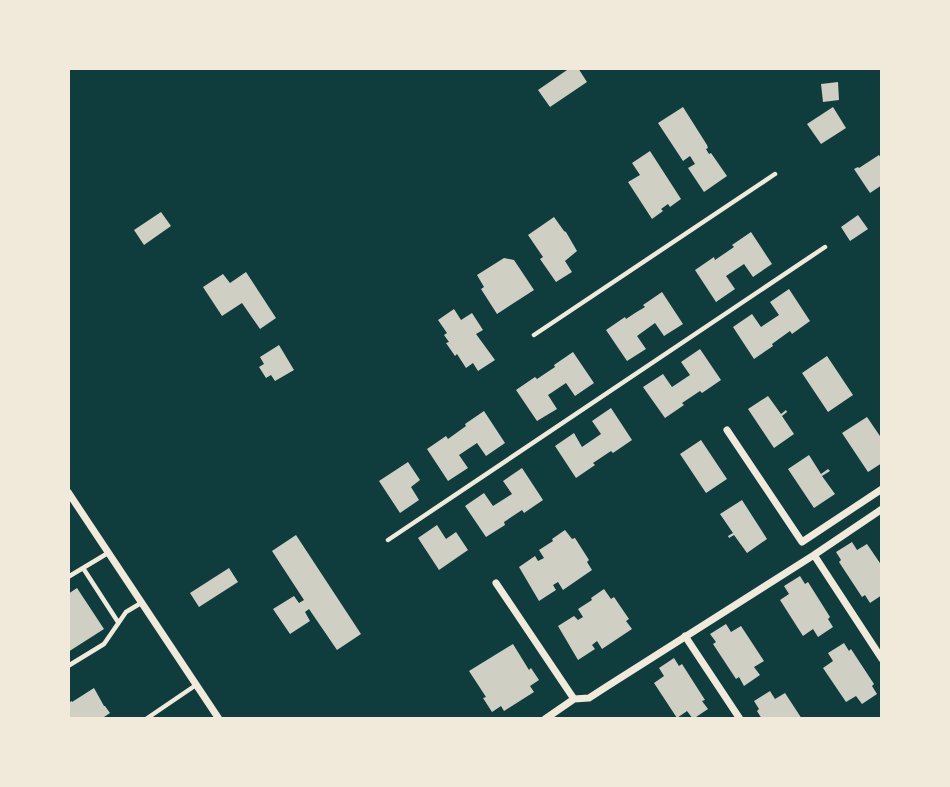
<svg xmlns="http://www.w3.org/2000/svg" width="950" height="787" font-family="'Roboto Condensed',sans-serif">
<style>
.building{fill:#cfcfc3}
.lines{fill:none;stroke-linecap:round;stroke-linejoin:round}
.service{stroke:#f1e9da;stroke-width:4.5}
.minor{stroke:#f1e9da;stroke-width:7}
</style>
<rect width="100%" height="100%" fill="#0f3d3e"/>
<path class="building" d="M570,68H578L587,82L550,107L538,90Z
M838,82L839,100L823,102L821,84Z
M683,107L707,145L708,148L706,149L709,154L711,153L727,176L704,192L688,168L695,164L690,156L683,161L658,123Z
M833,107L846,128L821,144L807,124Z
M650,151L681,199L670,207L668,204L661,209L663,211L652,219L628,182L640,175L632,163Z
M879,155L882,159V185L870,193L854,169L858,167L859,168Z
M161,212L171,226L144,245L134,230Z
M858,215L868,229L850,241L841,227Z
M554,217L564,231L566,232L577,251L565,261L572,272L556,282L540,259L543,257L528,235Z
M751,232L772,264L753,277L744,264L726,276L735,289L716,302L695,270L714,257L715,260L734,247L732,245Z
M504,258L514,260L534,290L497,314L481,289L484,287L477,275Z
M246,272L276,318L260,329L242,303L222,316L203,287L223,274L230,283Z
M789,289L810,321L792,334L790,331L772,344L773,346L754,359L733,327L752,314L761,327L779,315L770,302Z
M662,292L683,324L664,336L655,323L637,336L646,349L627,361L606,330L625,317L626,319L635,313L645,307L643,305Z
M454,309L461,320L472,313L483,330L476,334L495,360L478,371L473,363L466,368L457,354L455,356L446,343L449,342L444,335L447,333L438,320Z
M279,345L294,370L275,381L271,375L266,378L259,367L264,364L260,357Z
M700,349L721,380L702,393L700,391L682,403L684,405L665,418L643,387L663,374L672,387L690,375L681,362Z
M573,352L594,383L575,396L566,383L548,395L557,409L537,421L516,390L535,377L537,379L555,367L554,365Z
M827,356L853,395L828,412L802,373Z
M768,396L781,414L786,410L787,412L782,416L794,434L774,448L748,409Z
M611,408L632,440L613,453L611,451L593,463L595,465L576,478L555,446L574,433L582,447L601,434L592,421Z
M484,411L505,443L486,456L477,443L459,455L468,468L448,481L427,449L446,436L448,439L466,426L465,424Z
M867,417L882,439V463L868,472L842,433Z
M701,440L727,479L706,493L680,454Z
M809,455L821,474L828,469L830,471L822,476L835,494L814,508L788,469Z
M408,462L420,480L411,487L419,500L400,513L379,481Z
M522,468L543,500L524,513L522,510L504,522L505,525L486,537L465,506L484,493L493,506L512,494L503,481Z
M742,500L767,539L747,553L734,535L729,538L728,536L733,533L720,514Z
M437,525L446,539L456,532L468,550L439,570L418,538Z
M565,530L572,539L575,538L589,560L587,562L592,570L563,590L558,582L553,585L556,590L539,601L519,567L535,556L538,561L544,558L539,550L553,541L552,539Z
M296,535L361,634L337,650L309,609L305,612L310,621L290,634L273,609L294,596L299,603L304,600L272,551Z
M852,542L857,550L867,544L882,566V584L880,585L882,588V595L870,603L865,595L862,597L839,562L841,560L836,552Z
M229,568L238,582L199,607L190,593Z
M800,576L805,584L808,582L830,617L828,619L833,627L818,637L813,629L803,636L780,600L789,594L784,586Z
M77,588L104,629L68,652V594Z
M604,589L611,599L614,597L629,619L626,621L632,629L602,649L597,641L592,645L595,649L578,660L558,626L574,616L578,620L583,617L578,609L592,600L591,598Z
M726,624L731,632L741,626L764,661L754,667L760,675L744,686L739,677L736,679L713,644L716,642L710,634Z
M844,643L849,651L851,649L874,684L872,686L877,694L862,704L856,696L846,702L823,668L833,661L828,653Z
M513,644L529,670L531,668L539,680L530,686L534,692L504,711L501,706L492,712L483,698L486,697L469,671Z
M674,658L679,666L682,664L705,700L702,701L708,709L693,719L687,711L677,718L654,683L664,676L659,668Z
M94,688L104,706H105L110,713L101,719H68V703L72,701V702Z
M770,691L775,699L785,693L802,719H762L757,711L759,709L754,701Z"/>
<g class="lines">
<path class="service" d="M534,335L775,174
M388,540L825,247
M83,568L118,622
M68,577L108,553
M68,666L104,644L126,612L141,603
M146,719L196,685"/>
<path class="minor" d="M727,430L802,542L882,489
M68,492L219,719
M814,555L882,659
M496,583L574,699
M685,636L740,719
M545,719L574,699L589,698L606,687L814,555L882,509"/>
</g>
<rect width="950" height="787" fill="none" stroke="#f1e9da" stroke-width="140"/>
</svg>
